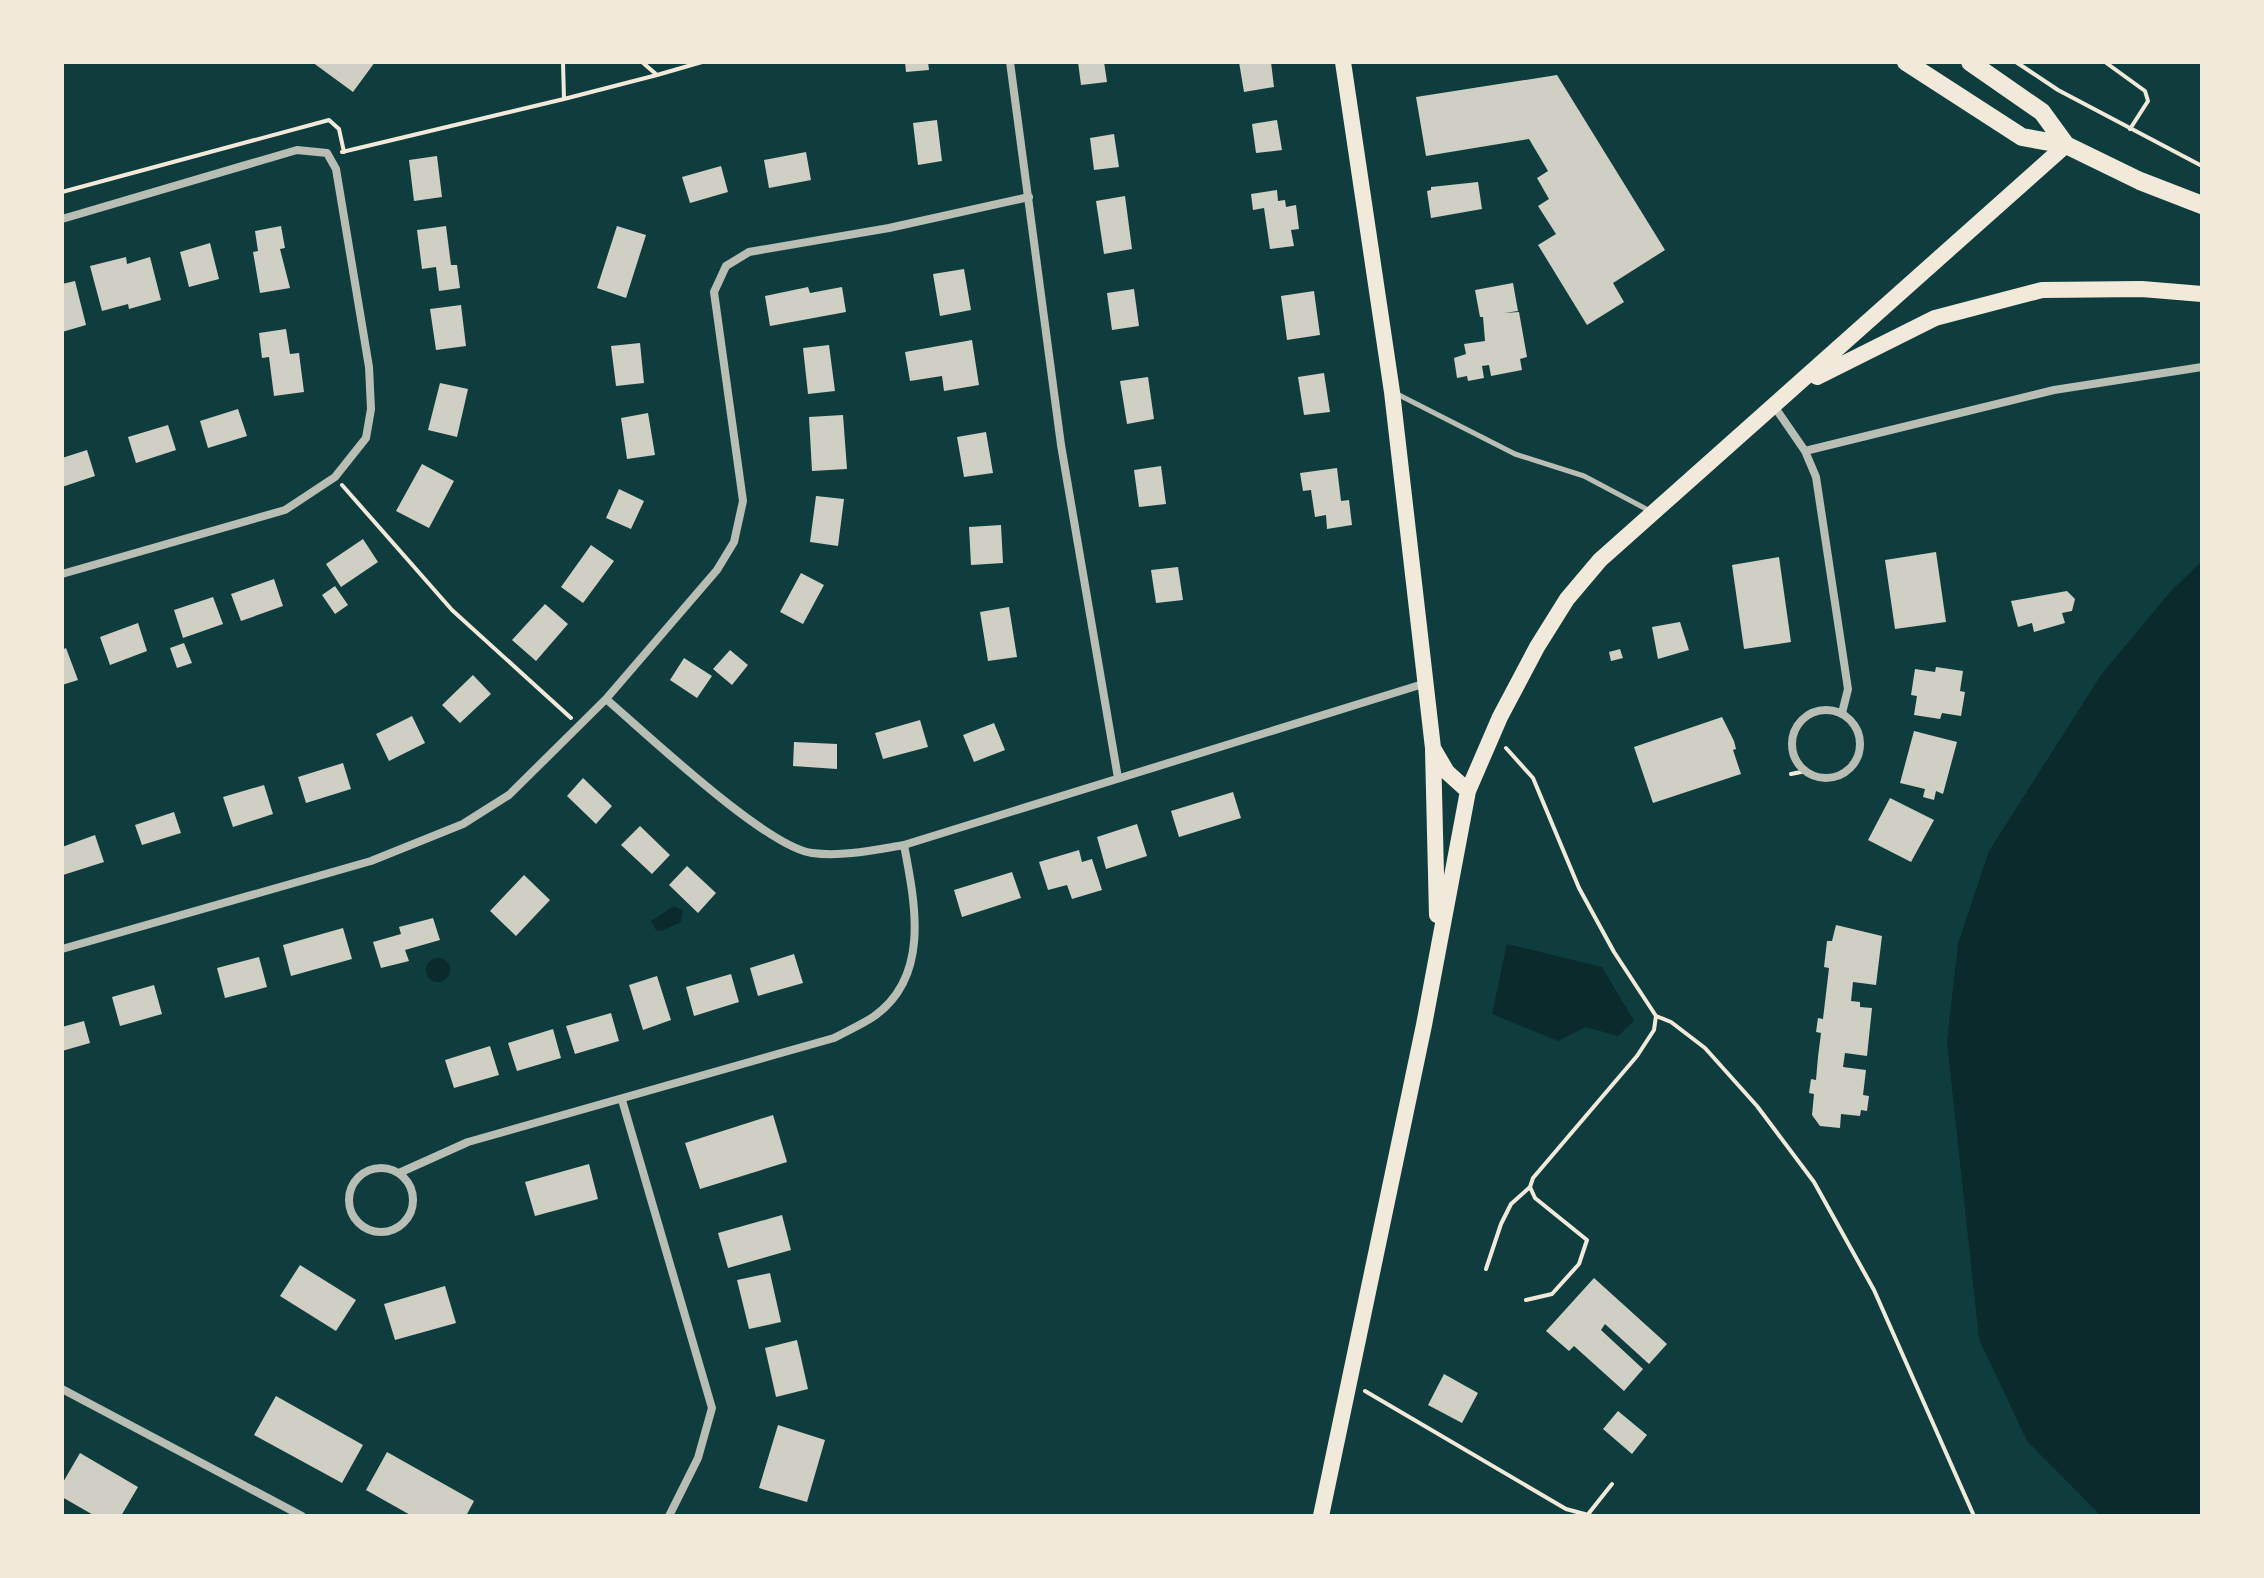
<svg xmlns="http://www.w3.org/2000/svg" width="2264" height="1578" font-family="Roboto,sans-serif">
<style>
.water{fill:#0a2a2b}
.building{fill:#cfcfc3}
.lines{fill:none;stroke-linecap:round;stroke-linejoin:round}
.path{stroke:#f1e9da;stroke-width:4}
.service{stroke:#b8beb3;stroke-width:5}
.minor{stroke:#b8beb3;stroke-width:8}
.secondary{stroke:#f1e9da;stroke-width:16}
.trunk{stroke:#f1e9da;stroke-width:18}
</style>
<rect width="100%" height="100%" fill="#0f3d3e"/>
<path class="water" d="M2202,561V1516H2101L2027,1441L1979,1339L1947,1042L1958,944L1989,851L2101,675L2171,591Z
M674,906L683,911L681,922L662,931L656,930L651,921Z
M1507,944L1602,967L1634,1021L1618,1036L1586,1027L1558,1041L1492,1014Z
M426 970a12 12 0 1 1 24 0a12 12 0 1 1-24 0Z"/>
<path class="building" d="M312,62H375L353,92Z
M905,62H928L929,70L906,72Z
M1078,62H1104L1107,82L1081,85Z
M1239,62H1271L1274,87L1244,92Z
M1557,75L1665,250L1613,283L1624,302L1587,325L1538,245L1556,234L1538,206L1549,199L1537,178L1548,171L1529,139L1426,156L1416,97Z
M937,120L942,161L918,165L913,123Z
M1277,120L1282,150L1256,153L1252,124Z
M1114,134L1119,167L1094,170L1090,138Z
M806,152L811,180L769,188L764,160Z
M437,156L442,197L414,201L409,160Z
M721,166L728,192L690,203L682,177Z
M1478,182L1482,209L1431,218L1427,191L1431,190V187Z
M1277,190L1278,201L1285,200L1286,207L1296,205L1299,229L1291,230L1294,246L1270,249L1264,208L1253,210L1251,194Z
M1125,196L1132,249L1104,254L1096,201Z
M281,226L285,248L280,249L290,288L260,293L253,252L258,251L255,231Z
M446,226L451,265H457L460,288L439,291L436,267L422,269L417,230Z
M617,226L646,235L626,298L597,288Z
M210,243L219,279L189,287L180,252Z
M126,257L127,264L150,257L161,300L129,309L128,304L102,311L90,266Z
M964,269L971,310L940,316L933,274Z
M75,281L86,325L62,332V284Z
M1513,283L1518,311L1504,313L1519,312L1527,357L1520,359L1522,370L1491,376L1489,365L1482,366L1484,378L1468,381L1467,376L1457,378L1454,358L1466,354L1464,344L1485,341L1483,317H1480L1475,290Z
M808,287L810,293L842,287L846,312L770,326L765,296Z
M1134,289L1139,326L1112,330L1107,293Z
M1314,291L1320,335L1287,340L1281,296Z
M461,305L466,346L436,350L430,309Z
M286,329L290,354L299,353L304,392L274,396L269,357L262,358L259,333Z
M972,340L979,385L944,391L942,376L910,381L905,352Z
M640,343L644,383L616,386L611,346Z
M829,345L835,391L808,394L803,348Z
M1324,373L1330,412L1304,415L1298,377Z
M1148,377L1154,419L1127,424L1120,381Z
M440,383L468,389L457,437L428,430Z
M238,409L247,436L208,448L200,421Z
M648,413L655,455L627,459L621,418Z
M843,415L847,469L812,471L809,417Z
M168,425L176,450L136,463L128,437Z
M986,432L993,473L964,477L957,437Z
M87,450L95,476L62,487V458Z
M422,464L454,481L429,528L396,511Z
M1161,466L1166,504L1139,507L1134,470Z
M1337,468L1341,501L1349,500L1352,525L1327,529L1326,515L1315,517L1311,490L1303,491L1300,473Z
M619,489L644,501L631,529L606,518Z
M816,496L844,499L838,546L810,542Z
M1001,525L1003,563L971,565L969,527Z
M363,539L378,562L341,587L326,564Z
M591,545L614,561L583,603L561,587Z
M1936,552L1946,622L1895,629L1885,560Z
M1779,557L1791,642L1744,649L1732,565Z
M1178,567L1183,600L1156,603L1151,570Z
M801,573L824,585L803,624L780,612Z
M274,579L283,606L241,621L231,594Z
M335,586L348,605L335,614L322,595Z
M2067,591L2075,599L2072,611L2062,613L2065,623L2034,632L2032,623L2018,627L2011,601Z
M213,597L223,624L183,638L174,610Z
M545,604L568,624L536,661L512,640Z
M1009,607L1017,657L988,661L980,612Z
M1680,622L1689,650L1658,659L1652,627Z
M138,623L147,651L110,665L100,637Z
M184,643L192,663L177,668L170,648Z
M66,648L78,680L62,685V650Z
M1620,649L1623,658L1611,661L1609,652Z
M730,650L748,665L732,685L713,669Z
M684,658L712,676L697,698L670,680Z
M1936,667L1963,671L1960,691L1965,692L1961,716L1942,713L1940,719L1914,715L1917,696L1911,695L1915,669L1935,672Z
M473,675L491,694L460,723L442,705Z
M412,716L425,743L389,761L376,734Z
M1722,717L1734,741L1736,749L1733,750L1741,774L1653,803L1634,747Z
M920,720L928,747L883,759L875,733Z
M994,723L1005,750L974,762L963,735Z
M1914,731L1957,742L1943,794L1936,791L1934,800L1923,797L1925,789L1900,783Z
M794,742L837,744V769L793,766Z
M343,763L351,789L306,803L298,777Z
M583,778L612,806L596,824L567,796Z
M264,785L273,814L233,827L223,797Z
M1233,792L1241,818L1179,837L1171,811Z
M1890,798L1934,820L1911,862L1868,840Z
M174,812L181,833L142,845L135,825Z
M1137,824L1147,856L1106,869L1097,837Z
M640,826L670,855L652,874L621,845Z
M95,835L104,862L63,875L62,847Z
M1079,850L1082,862L1092,859L1102,890L1072,899L1067,885L1048,890L1039,862Z
M687,866L716,893L698,913L669,885Z
M1012,872L1021,898L962,917L954,890Z
M524,875L550,900L516,936L490,911Z
M433,918L440,940L405,950L409,961L381,968L373,942L401,934L399,927Z
M1836,925L1882,936L1876,985L1853,982L1851,1001L1860,1002V1007L1872,1008L1867,1056L1845,1053L1843,1067L1866,1070L1863,1095L1869,1096L1867,1111L1861,1110L1860,1116L1841,1114L1840,1128L1820,1126L1812,1115L1814,1094L1809,1093L1811,1079L1816,1080L1818,1057L1821,1033L1816,1032L1818,1018L1823,1019L1829,968L1824,967L1827,941H1832Z
M343,928L352,959L291,976L283,945Z
M794,954L803,983L758,996L750,968Z
M259,957L267,987L225,998L217,968Z
M731,974L739,1002L694,1016L686,987Z
M657,976L671,1020L643,1030L629,985Z
M154,985L162,1014L120,1026L112,997Z
M611,1013L619,1041L575,1054L566,1026Z
M84,1021L90,1043L62,1051V1027Z
M553,1029L561,1058L517,1071L508,1043Z
M490,1046L499,1075L454,1088L445,1060Z
M773,1115L787,1162L700,1189L685,1143Z
M589,1164L598,1199L535,1216L525,1182Z
M782,1215L791,1250L728,1268L718,1233Z
M300,1265L356,1300L336,1331L280,1296Z
M770,1273L781,1322L749,1329L737,1280Z
M1594,1278L1667,1344L1649,1364L1605,1324L1601,1330L1643,1369L1624,1391L1574,1346L1569,1351L1546,1331Z
M445,1286L456,1323L395,1340L384,1304Z
M797,1340L808,1389L776,1397L765,1348Z
M1444,1374L1478,1393L1462,1423L1428,1405Z
M276,1396L363,1445L342,1483L254,1435Z
M1618,1411L1647,1435L1632,1454L1603,1429Z
M778,1425L825,1440L807,1502L759,1488Z
M387,1452L474,1501L466,1516H412L366,1490Z
M80,1453L138,1487L121,1516H95L62,1497V1484Z"/>
<g class="lines">
<path class="path" d="M642,62L657,75L702,62
M2016,62L2058,90L2202,166
M2105,62L2145,91L2148,101L2130,129
M564,99L657,75
M342,152L564,99L563,62
M62,192L329,120L339,129L344,152
M342,485L452,610L571,718
M1506,748L1533,778L1579,888L1614,952L1656,1016L1671,1022L1705,1048L1757,1106L1814,1182L1874,1290L1974,1516
M1791,774L1806,771
M1486,1269L1501,1224L1511,1204L1530,1187L1533,1178L1637,1056L1654,1030L1656,1016
M1526,1300L1552,1294L1579,1264L1587,1240L1535,1198L1530,1187
M1365,1391L1566,1509L1592,1516
M1589,1513L1612,1484"/>
<path class="service" d="M1395,393L1515,454L1584,476L1650,511"/>
<path class="minor" d="M1010,62L1061,445L1118,778
M62,219L297,150L327,153L336,169L369,367L371,409L366,438L335,477L285,510L62,574
M1774,406L1805,451L1816,477L1848,689L1842,713
M1805,451L2054,390L2202,367
M606,699C647,734 766,847 812,853C843,857 874,850 904,845L1423,684
M1792 744a34 34 0 1 1 68 0a34 34 0 1 1-68 0Z
M62,949L371,861L463,824L509,795L606,699L717,570L734,542L743,501L714,292L726,266L749,252L889,228L1029,197
M622,1100L712,1408L698,1458L669,1516
M349 1200a32 32 0 1 1 64 0a32 32 0 1 1-64 0Z
M399,1173L468,1142L834,1038C847,1031 861,1025 873,1017C931,977 915,903 904,845
M62,1389L302,1516"/>
<path class="secondary" d="M1343,62L1392,392L1433,748L1447,772L1468,791
M1817,377L1935,318L2042,290L2142,289L2202,294
M1433,750L1437,915
M1321,1516L1424,1025L1468,791L1500,717L1537,647L1567,599L1600,560L2066,145"/>
<path class="trunk" d="M1906,62L2022,137L2066,145L2140,181L2202,205
M1970,62L2042,112L2066,145"/>
</g>
<rect width="2264" height="1578" fill="none" stroke="#f1e9da" stroke-width="128"/>
</svg>
